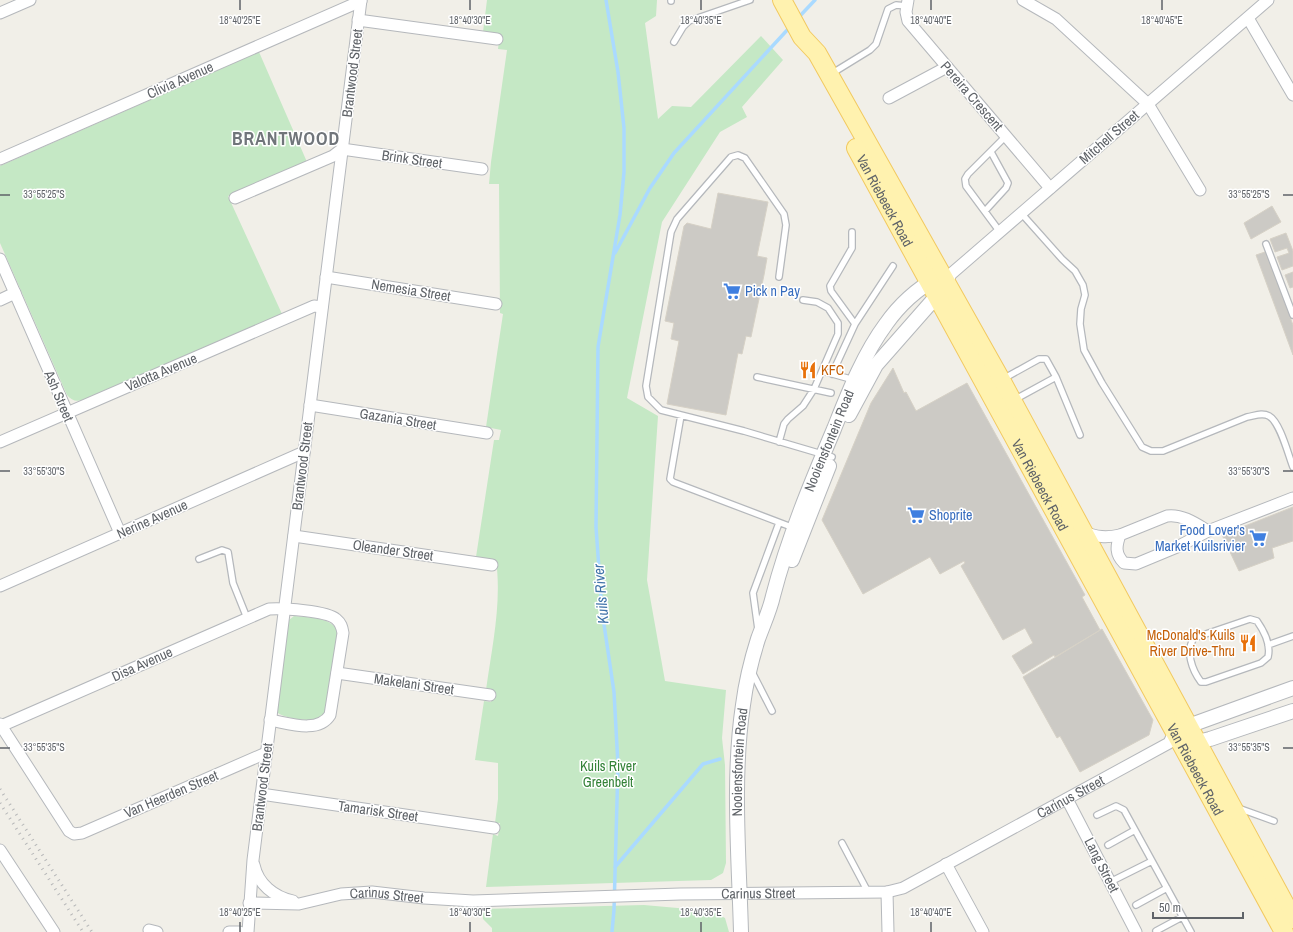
<svg xmlns="http://www.w3.org/2000/svg" width="1293" height="932" font-family="'Archivo Narrow',sans-serif">
<style>
.green{fill:#c5e8c5}
.lines{fill:none;stroke-linecap:round;stroke-linejoin:round}
.stream{stroke:#aadaff;stroke-width:3.5}
.building{fill:#cccac5;stroke:#d6d1c6}
.service-casing{stroke:#b5b8bc;stroke-width:8}
.minor-casing{stroke:#b5b8bc;stroke-width:13}
.tertiary-casing{stroke:#b5b8bc;stroke-width:16}
.primary-casing{stroke:#f2c960;stroke-width:20}
.service{stroke:#fff;stroke-width:5.5}
.minor{stroke:#fff;stroke-width:11}
.tertiary{stroke:#fff;stroke-width:14}
.primary{stroke:#fff2af;stroke-width:18}
.rail{stroke:#b6b7b8;stroke-width:3;stroke-dasharray:1 5;stroke-linecap:butt}
.ticks{fill:none;stroke:#5f6368;stroke-width:1.5}
.labels{text-anchor:middle;stroke-width:3;stroke-linejoin:round;paint-order:stroke}
.street-label{font-size:14px;fill:#5f6368;stroke:#fff}
.shop-label{font-size:14px;fill:#366cbe;stroke:#fff;text-anchor:start}
.food-label{font-size:14px;fill:#c56008;stroke:#fff;text-anchor:start}
.park-label{font-size:14px;fill:#348238;stroke:#fff}
.water-label{font-size:15px;font-style:italic;fill:#4174aa;stroke:#fff}
.district-label{font-size:18px;font-weight:bold;letter-spacing:1px;fill:#70757a;stroke:#fff}
.ticks-label{font-size:10px;text-anchor:middle;fill:#5f6368;stroke:#fff;stroke-width:3;stroke-linejoin:round;paint-order:stroke}
</style>
<rect width="100%" height="100%" fill="#f1efe8"/>
<path class="green" d="M487,0H657L656,16L645,23L658,119L672,106L691,107L761,36L783,60L742,107L747,117L720,132L662,222L627,398L658,416L647,580L665,681L726,690L722,738L725,765L726,863L723,873L711,880L486,887L493,834L498,836L500,823H495L498,799V763L475,760L484,701L491,702L492,690H486C492,647 502,603 496,560L476,557L494,440H499L501,430L486,427L503,314L500,313L499,184H489L491,162L507,50L498,49L500,34L483,32Z
M259,52L307,162L228,196L282,314L82,400C76,402 71,400 67,395L0,243V166Z
M294,616C308,618 333,616 338,633L326,708C325,712 323,716 318,719C311,722 282,718 277,712L289,620Z
M644,905L711,911L725,918L729,932H492V928L483,919V909Z"/>
<g class="lines">
<path class="stream" d="M606,0L618,72L624,128V172L620,215L598,347L596,527L602,611L614,692L618,765L614,910L612,932
M798,18L815,0
M615,253L650,188L674,153L790,27
M615,867L703,764L720,759"/>
</g>
<path class="building" d="M718,193L768,202L757,256L767,258L764,275L751,337L746,336L742,354L738,353L726,415L667,404L679,341L671,339L674,323L665,321L684,226L687,223L711,229Z
M1272,206L1281,222L1251,239L1244,223Z
M1286,233L1293,251V266L1282,270L1277,257L1289,253L1287,248L1275,252L1270,239Z
M1265,252L1293,325V355L1256,255Z
M1293,272V287L1290,288L1285,275Z
M893,368L904,393L906,392L916,411L967,383L1085,595L1082,597L1100,630L1055,657L1054,655L1023,674L1012,656L1033,643L1025,628L1003,640L961,566L965,563L964,561L940,574L930,557L863,594L822,520L871,403Z
M1293,507V541L1272,548L1274,558L1239,571L1222,535Z
M1102,629L1153,720L1149,735L1080,772L1060,736L1057,738L1023,677Z"/>
<g class="lines">
<g class="service-casing">
<path id="service" d="M671,0V1
M674,42L683,27L689,21L750,0
M831,74L870,50L876,44L888,9L896,5L907,6
M985,211L1006,188L1008,183L991,152
M1021,213L1062,259L1075,271L1083,285L1085,295L1081,309L1080,324L1084,350L1102,383L1142,447L1151,451H1163L1247,417C1254,416 1262,412 1269,416C1280,422 1288,454 1293,467
M852,232V248L830,286L831,291L855,324
M1000,232L966,186L965,179L968,174L1006,136
M1266,244L1293,315
M779,277L786,225L784,214L745,158L738,155L731,157L677,219L671,232L646,386L648,397L661,410L744,431L832,457
M822,371L854,380
M832,374L855,324L893,266
M757,377L831,393
M1003,379L1039,359H1046L1056,377L1080,435
M1014,400L1056,377
M681,415L670,479L673,482L794,528
M779,442L784,424L788,419L803,406L814,389L838,334V323L828,308L817,302L803,300
M199,559L222,550L228,552L233,583L247,618
M1250,619L1257,621C1264,631 1271,645 1268,657L1261,663L1206,682H1201C1192,670 1185,651 1194,638Z
M758,629L753,593L779,523
M1268,645L1293,636
M752,672L772,711
M1238,808L1274,821
M1097,815L1116,806L1124,810L1191,932
M842,843L868,892
M1108,845L1135,830
M1110,882L1152,861
M1136,905L1167,888
M1156,931L1182,917"/>
</g>
<g class="minor-casing">
<g id="minor">
<path d="M908,0L906,12L908,21L1050,188"/>
<path d="M1023,0L1056,19L1148,104L1200,190"/>
<path d="M0,13L30,0"/>
<path d="M1248,18L1293,95"/>
<path d="M358,20L497,39"/>
<path d="M889,98L947,67"/>
<path d="M0,159L361,1"/>
<path d="M235,198L333,156L342,149L482,169"/>
<path d="M0,259L120,533"/>
<path d="M326,277L496,304"/>
<path d="M947,283L951,274L1268,0"/>
<path d="M0,300L15,293"/>
<path d="M310,405L487,433"/>
<path d="M0,442L314,306L322,307"/>
<path d="M1208,531C1195,523 1182,514 1167,516L1120,535C1116,546 1115,554 1124,563L1136,564L1177,547L1208,531L1293,498"/>
<path d="M1083,532C1097,537 1106,538 1120,535"/>
<path d="M294,536L492,565"/>
<path d="M0,586L304,452"/>
<path d="M337,673L490,695"/>
<path d="M0,724L69,831L74,834L82,833L266,753"/>
<path d="M1,726L269,609C283,608 327,611 336,619C341,623 342,627 343,633L330,715C318,734 288,723 270,720"/>
<path d="M261,794L494,828"/>
<path d="M1067,799L1136,932"/>
<path d="M0,850L54,932"/>
<path d="M946,864L983,932"/>
<path d="M254,865C258,884 274,897 293,901"/>
<path d="M887,892L888,932"/>
<path id="s1" d="M249,903L299,904L341,894L372,892L424,898L473,901L680,894L887,892L903,888L1169,743L1174,732"/>
<path d="M149,930L157,932"/>
<path d="M229,932H240"/>
<path d="M248,932L253,860L361,0"/>
</g>
</g>
<g class="tertiary-casing">
<g id="tertiary">
<path d="M849,415L876,365L942,290"/>
<path d="M792,560L829,466"/>
<path d="M1180,729L1293,688"/>
<path d="M1189,744L1210,739L1293,711"/>
<path id="s2" d="M741,932C739,858 732,778 743,705C746,682 751,661 758,639C763,625 770,610 773,596C788,538 811,483 834,429C848,394 863,355 886,324C900,304 917,289 938,277"/>
</g>
</g>
<g class="primary-casing">
<g id="primary">
<path d="M782,0L802,37L817,53L1001,380L1293,919"/>
<path id="s3" d="M856,148L1284,932"/>
</g>
</g>
<use href="#service" class="service"/>
<use href="#minor" class="minor"/>
<use href="#tertiary" class="tertiary"/>
<use href="#primary" class="primary"/>
<path class="rail" d="M0,789L92,932
M0,803L83,932"/>
</g>
<path class="ticks" d="M240,0V10M470,0V10M701,0V10M931,0V10M1162,0V10M0,195H10M1283,195H1293M0,471H10M1283,471H1293M0,748H10M1283,748H1293M240,922V932M470,922V932M701,922V932M931,922V932"/>
<defs>
<g id="supermarket-bare" transform="scale(1.38)"><path d="M-6-5.5h2.5l.6 2H6L4.5 2H-2.5L-4.4-4H-6ZM-1.5 3.2a1.3 1.3 0 1 0 .1 0ZM3 3.2a1.3 1.3 0 1 0 .1 0Z" fill="#3f7fe0" stroke="#fff" stroke-width="2.5" paint-order="stroke"/></g>
<g id="restaurant-bare" transform="scale(1.38)"><path d="M-5-6h1v4h1v-4h1v4h1v-4h1v5L-1.5 .5V6h-2V.5L-5-1ZM5-6V6H3V1.5H1.5Q1.5-4 5-6Z" fill="#e8710a" stroke="#fff" stroke-width="2.5" paint-order="stroke"/></g>
</defs>
<g fill-rule="evenodd">
<use href="#supermarket-bare" x="732" y="291"/>
<use href="#restaurant-bare" x="808" y="370"/>
<use href="#supermarket-bare" x="916" y="515"/>
<use href="#supermarket-bare" x="1258" y="538"/>
<use href="#restaurant-bare" x="1248" y="643"/>
</g>
<g class="labels">
<g class="street-label">
<text transform="translate(352 73) rotate(-83)" y="5">Brantwood Street</text>
<text transform="translate(180 80) rotate(-24)" y="5">Clivia Avenue</text>
<text transform="translate(972 96) rotate(49)" y="5">Pereira Crescent</text>
<text transform="translate(1109 137) rotate(-41)" y="5">Mitchell Street</text>
<text transform="translate(412 159) rotate(8)" y="5">Brink Street</text>
<text dy="5" stroke="none"><textPath href="#s3" startOffset="60">Van Riebeeck Road</textPath></text>
<text transform="translate(411 290) rotate(9)" y="5">Nemesia Street</text>
<text transform="translate(161 372) rotate(-23)" y="5">Valotta Avenue</text>
<text transform="translate(59 396) rotate(67)" y="5">Ash Street</text>
<text transform="translate(398 419) rotate(9)" y="5">Gazania Street</text>
<text dy="5" stroke="none"><textPath href="#s2" startOffset="506">Nooiensfontein Road</textPath></text>
<text transform="translate(302 466) rotate(-83)" y="5">Brantwood Street</text>
<text dy="5" stroke="none"><textPath href="#s3" startOffset="384">Van Riebeeck Road</textPath></text>
<text transform="translate(152 519) rotate(-24)" y="5">Nerine Avenue</text>
<text transform="translate(393 550) rotate(8)" y="5">Oleander Street</text>
<text transform="translate(142 664) rotate(-24)" y="5">Disa Avenue</text>
<text transform="translate(414 684) rotate(8)" y="5">Makelani Street</text>
<text dy="5" stroke="none"><textPath href="#s2" startOffset="170">Nooiensfontein Road</textPath></text>
<text dy="5" stroke="none"><textPath href="#s3" startOffset="708">Van Riebeeck Road</textPath></text>
<text transform="translate(262 787) rotate(-83)" y="5">Brantwood Street</text>
<text transform="translate(171 794) rotate(-23)" y="5">Van Heerden Street</text>
<text dy="5" stroke="none"><textPath href="#s1" startOffset="847">Carinus Street</textPath></text>
<text transform="translate(378 811) rotate(8)" y="5">Tamarisk Street</text>
<text transform="translate(1102 865) rotate(63)" y="5">Lang Street</text>
<text dy="5" stroke="none"><textPath href="#s1" startOffset="511">Carinus Street</textPath></text>
<text dy="5" stroke="none"><textPath href="#s1" startOffset="139">Carinus Street</textPath></text>
</g>
<g class="shop-label">
<text x="745" y="296">Pick n Pay</text>
<text x="929" y="520">Shoprite</text>
<text x="1245" y="535" text-anchor="end">Food Lover's<tspan x="1245" dy="16">Market Kuilsrivier</tspan></text>
</g>
<g class="food-label">
<text x="821" y="375">KFC</text>
<text x="1235" y="640" text-anchor="end">McDonald's Kuils<tspan x="1235" dy="16">River Drive-Thru</tspan></text>
</g>
<g class="park-label">
<text x="608" y="771">Kuils River<tspan x="608" dy="16">Greenbelt</tspan></text>
</g>
<g class="water-label">
<text transform="translate(601 594) rotate(-95)" y="5">Kuils River</text>
</g>
<g class="district-label">
<text x="286" y="145">BRANTWOOD</text>
</g>
</g>
<g class="ticks-label">
<text x="240" y="24">18°40'25"E</text>
<text x="470" y="24">18°40'30"E</text>
<text x="701" y="24">18°40'35"E</text>
<text x="931" y="24">18°40'40"E</text>
<text x="1162" y="24">18°40'45"E</text>
<text x="44" y="198">33°55'25"S</text>
<text x="1249" y="198">33°55'25"S</text>
<text x="44" y="475">33°55'30"S</text>
<text x="1249" y="475">33°55'30"S</text>
<text x="44" y="751">33°55'35"S</text>
<text x="1249" y="751">33°55'35"S</text>
<text x="240" y="916">18°40'25"E</text>
<text x="470" y="916">18°40'30"E</text>
<text x="701" y="916">18°40'35"E</text>
<text x="931" y="916">18°40'40"E</text>
</g>
<path d="M1153 912v6h90v-6" fill="none" stroke="#5f6368" stroke-width="2"/>
<text x="1159" y="912" font-size="12" fill="#5f6368" stroke="#ffffff" stroke-width="3" paint-order="stroke">50 m</text>
</svg>
